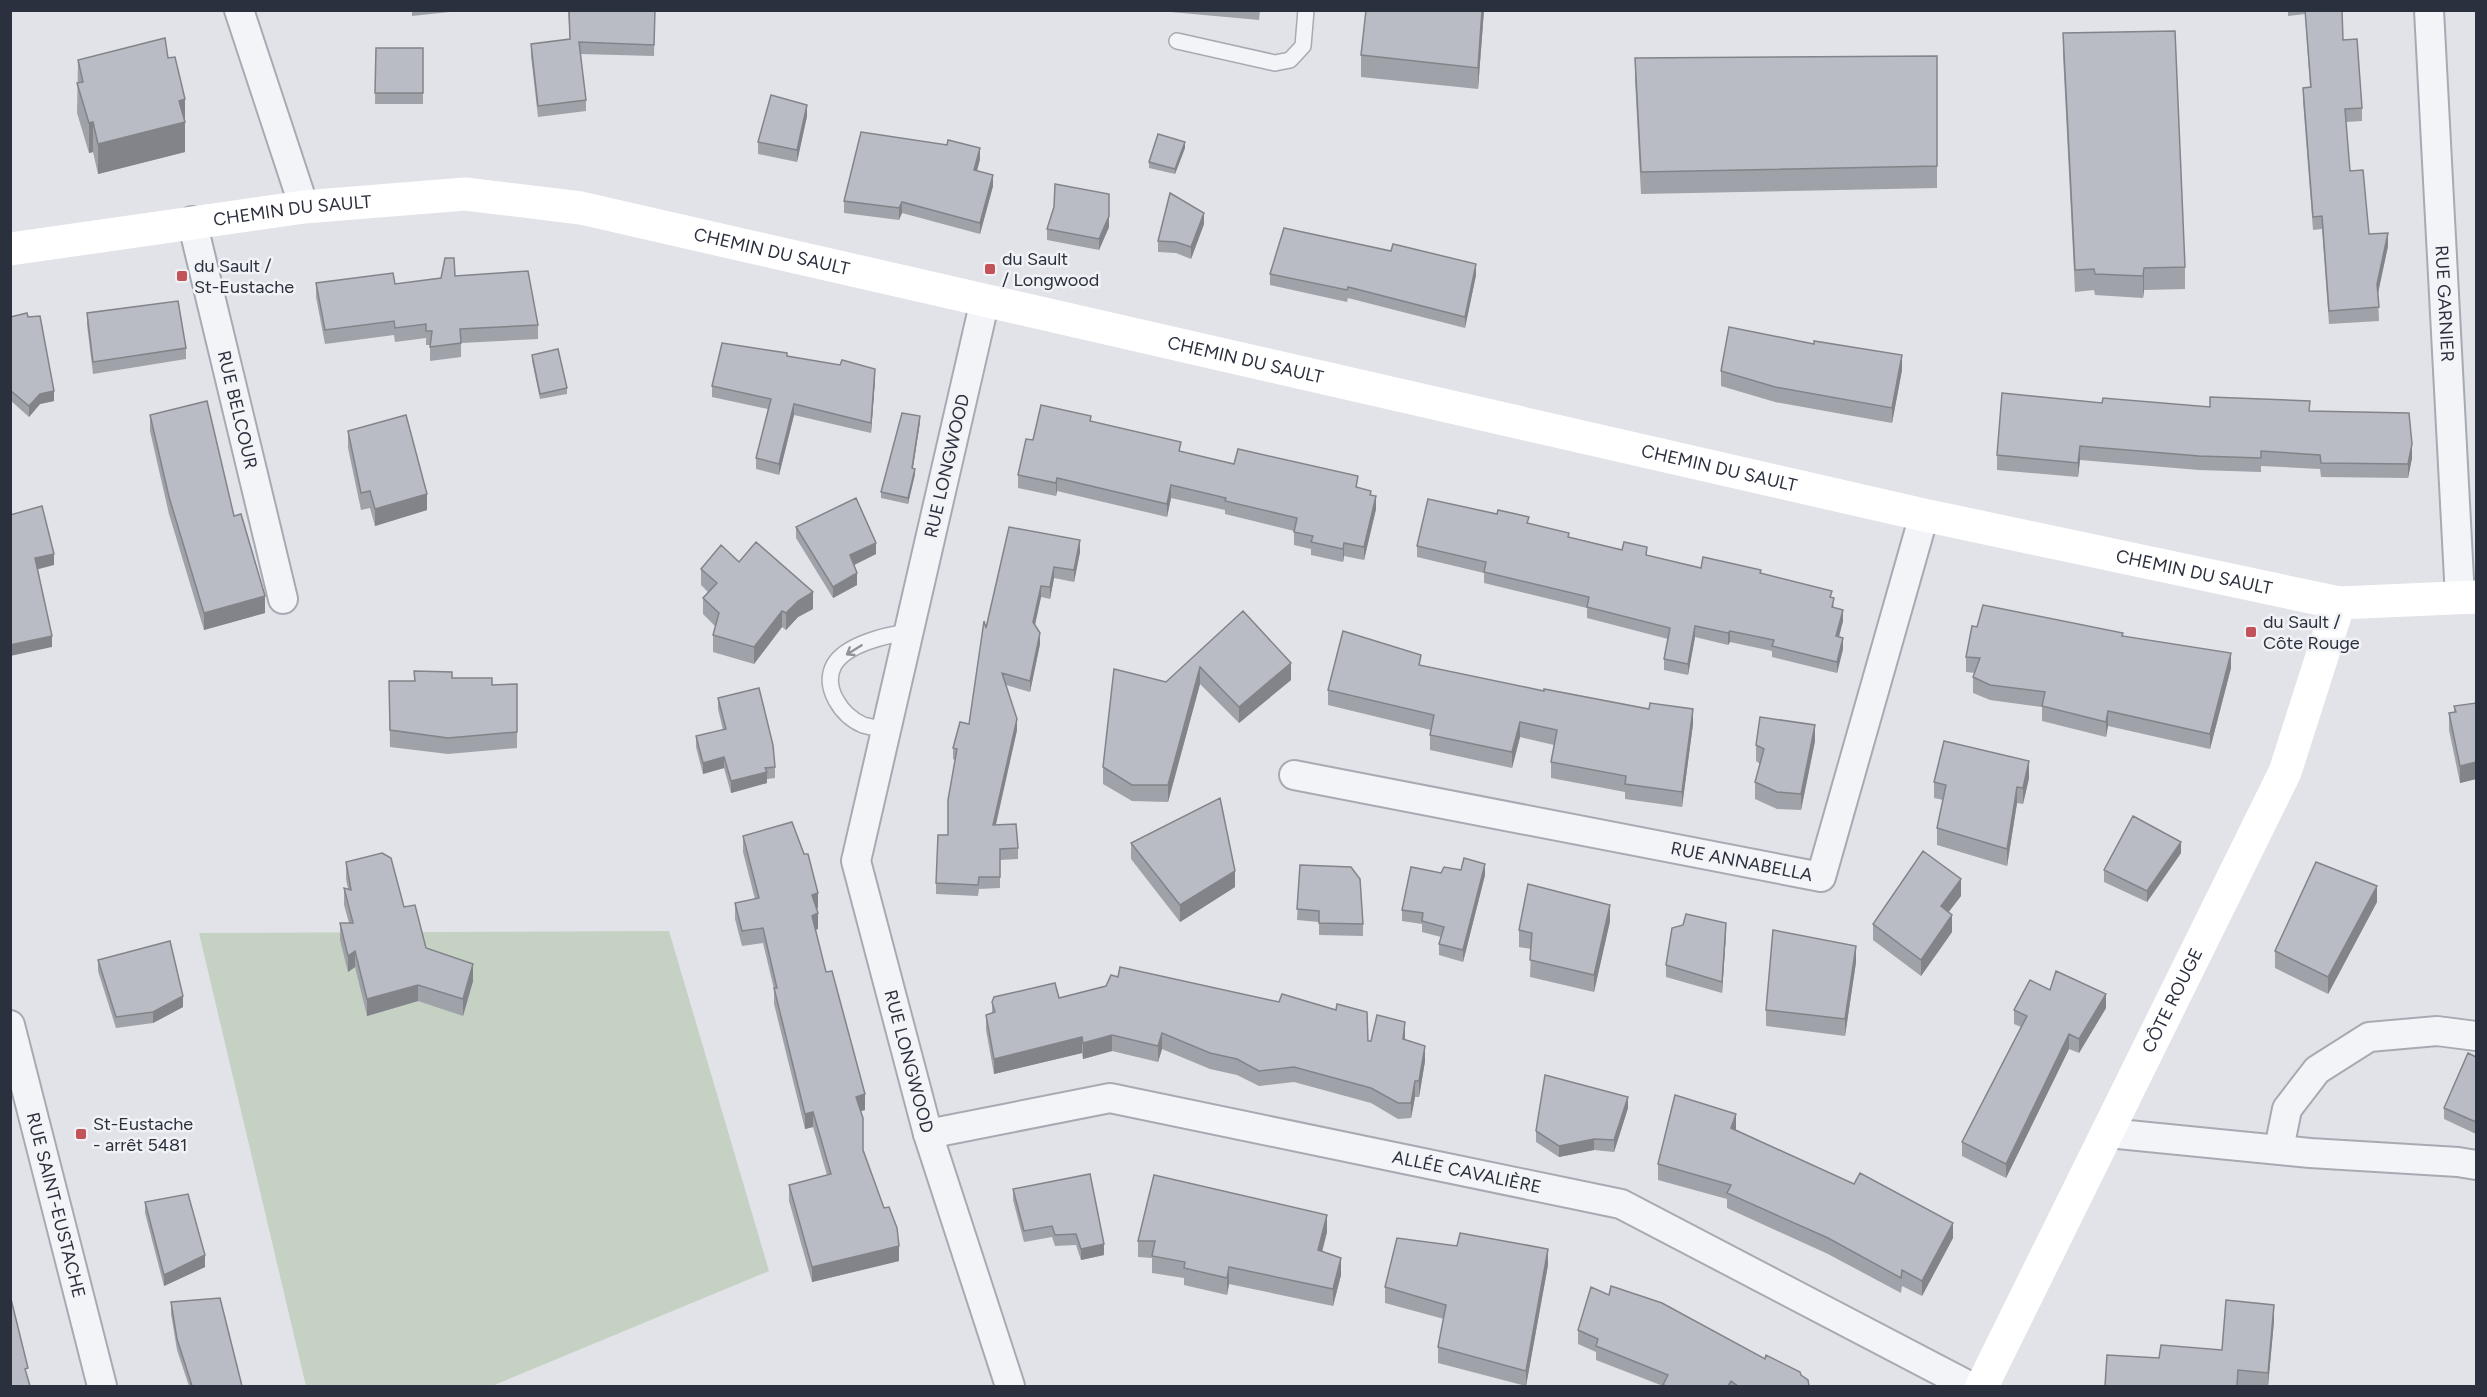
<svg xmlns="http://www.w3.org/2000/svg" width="2487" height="1397" font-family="Figtree,sans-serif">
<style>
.green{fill:#c5d1c3}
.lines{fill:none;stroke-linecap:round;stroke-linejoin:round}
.lane-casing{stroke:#a7aab2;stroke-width:18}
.street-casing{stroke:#a7aab2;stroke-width:32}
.lane{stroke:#f3f4f7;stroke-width:15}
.street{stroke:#f3f4f7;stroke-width:28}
.secondary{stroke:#fff;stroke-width:33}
.wall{fill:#9fa2a9}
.shaded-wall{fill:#828489}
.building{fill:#b9bcc4;stroke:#828489;stroke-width:1.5}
.oneway{stroke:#8f929a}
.poi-dot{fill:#c15359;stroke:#f0f2f6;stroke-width:2}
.labels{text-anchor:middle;stroke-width:5;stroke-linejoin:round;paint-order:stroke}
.street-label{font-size:18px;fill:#2b303e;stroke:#f0f2f6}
.poi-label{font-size:18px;fill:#2b303e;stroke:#f0f2f6;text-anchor:start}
</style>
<rect width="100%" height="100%" fill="#e1e3e8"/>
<path class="green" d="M669,931L769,1271L492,1386H306L199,933Z"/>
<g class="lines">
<g class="lane-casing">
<path id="lane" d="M1177,41L1275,63L1290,60L1303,46L1306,10
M886,730C879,728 870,727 863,725C842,716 822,688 834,665C846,644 887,635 908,632"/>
</g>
<g class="street-casing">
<g id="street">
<path d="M239,10L304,207"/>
<path id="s1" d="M2429,10L2460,598"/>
<path id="s2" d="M192,221L283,599"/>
<path id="s3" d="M985,300L856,861L928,1134L1010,1386"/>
<path id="s4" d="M1294,775L1821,877L1924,515"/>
<path id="s5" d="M10,1025L102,1386"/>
<path d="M2108,1133L2310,1153L2458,1162L2476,1165"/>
<path id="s6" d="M928,1134L1110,1098L1621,1204L1969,1386"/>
<path d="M2279,1149L2287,1109L2317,1070L2369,1037L2437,1031L2476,1036"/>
</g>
</g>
<use href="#lane" class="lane"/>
<use href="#street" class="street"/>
<g class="secondary">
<path id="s7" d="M10,249L304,207L465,194L581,208L1924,515L2339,603L2476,597"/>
<path id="s8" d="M1982,1386L2285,772L2339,603"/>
</g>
</g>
<path class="wall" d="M412,10H449V12L412,16Z
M568,10H655L654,56L580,54L586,100V111L538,117L531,56V44L570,40Z
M1149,10H1260L1259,20Z
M1366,10H1484L1478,89L1361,77V55Z
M2288,10H2342L2343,40L2362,108V121L2346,122L2350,171L2369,234L2388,246L2378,294L2379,321L2329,324L2322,229L2313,230L2303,101V88L2310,87L2305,14L2288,16Z
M2063,33L2185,267V289L2144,290L2143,298L2095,295L2094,290L2075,292L2063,55Z
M376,48H423V104H375Z
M1937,56V188L1641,194L1635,80V58Z
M168,58L185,129V152L98,174L93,152L89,153L77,113L78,60Z
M807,116L797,162L758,154V142Z
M1185,148L1175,174L1149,168V162Z
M980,159L977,171L993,186L980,234L902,213L899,220L844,213V201Z
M1204,224L1191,259L1176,253L1158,252V241Z
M1109,227L1099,250L1047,240V229Z
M1270,274L1476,275L1465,328L1348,298L1347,302L1270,285Z
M455,276L538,325V339L461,343V357L430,361V345H426V338L395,342L394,335L325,344L316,297V283L395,284Z
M87,313L186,348V359L93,374L87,325Z
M10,317H28L54,401L40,404L29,417L10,400Z
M532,355L567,388V394L540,399L532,361Z
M787,356L875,380L871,433L794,415L779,475L756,469V458L768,409L712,397V386Z
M1902,370L1892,423L1775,402L1721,386V371Z
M2102,403L2310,411L2412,458L2408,478L2321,477L2320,469L2261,466V472L2199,470L2080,460L2078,477L1997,470V455Z
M150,415L234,516L265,613L204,630L169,514L150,431Z
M1091,421L1181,452L1234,464L1358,488L1371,495L1376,509L1364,560L1344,556L1343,562L1311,555V549L1294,545V531L1225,514V510L1171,498L1167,517L1057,491L1056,496L1018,488V475L1033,440Z
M920,422L913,468L915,474L908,504L881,498V492Z
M348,431L427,510L375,526L370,508L361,510L348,448Z
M1529,524L1569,537L1701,568L1761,573L1832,597L1834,608L1843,621L1839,637L1843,649L1837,673L1772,657V651L1730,642L1728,645L1695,637L1688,675L1664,670V659L1668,639L1587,618V608L1484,583V573L1417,557V546Z
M796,527L876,554L854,565L857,585L833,598L796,538Z
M1009,527L1080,552L1074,582L1054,578L1050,599L1041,597L1035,625L1040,644L1030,692L1006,685L1017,730L996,825L1018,848V859L1000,860V888L979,889L978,896L936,894V883L948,835L955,760L953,759V748L969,724L986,628Z
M739,562L813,609L798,617L786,630L782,627L754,664L713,652V635L715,626L703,614V598L708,592L701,585V569Z
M1243,611L1291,680L1239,723L1200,684L1168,802L1132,801L1103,784V767L1166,682Z
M1977,627L2123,636L2231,668L2210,749L2108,726L2106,737L2042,721V707L1990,700L1973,693V677L1975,673L1966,672V657Z
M1421,665L1693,724L1682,807L1625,799V792L1551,778V762L1554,745L1520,737L1512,768L1430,750V735L1431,730L1328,705V690Z
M414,671L492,685L517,684V748L448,754L390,747L389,681H414Z
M718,698L775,767V778L767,779V783L731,793L724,768L703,774L696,747V736L723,730L718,709Z
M2476,703V779L2460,783L2449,730V713L2454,712V706Z
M1815,741L1801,810L1777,809L1755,799V782L1760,764L1756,761V745Z
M2029,778L2023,804L2017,803L2007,866L1937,845V828L1943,800L1934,798V782Z
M743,836L818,908L817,909L818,929L815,930L826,972L865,1110L861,1111L863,1150L899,1261L812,1282L789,1201V1185L827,1175L813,1127L805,1129L774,1004V989L763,943L742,946L735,919V903L755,899L743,852Z
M1131,843L1235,887L1180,922L1131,859Z
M2181,853L2147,902L2104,882V870Z
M346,862L404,907L426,948L473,981L463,1016L418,1001L367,1016L355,967L348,972L340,940V923H349L344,905V888L348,889L346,879Z
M1300,865L1363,924V936L1319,935V922L1297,920Z
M1441,873L1485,875L1463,962L1439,955V944L1441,937L1422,932V924L1402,921V910Z
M1961,896L1948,912L1952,932L1921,976L1873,940V924Z
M2377,902L2328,994L2275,968V951Z
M1610,921L1594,992L1530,977L1531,949L1519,947V930Z
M1726,934L1722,993L1666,977V965Z
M98,960L183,1007L153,1023L116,1028L98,971Z
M1856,962L1845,1036L1766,1026V1010Z
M2050,990L2106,1008L2079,1053L2069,1049L2006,1178L1962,1156V1142L2021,1027L2014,1024V1010Z
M1059,998L1368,1041L1405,1040L1425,1061L1419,1097H1415L1411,1118L1398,1119L1371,1103L1294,1082L1259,1086L1237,1075L1210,1069L1162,1049L1158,1062L1112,1051L1083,1059L1082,1053L994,1074L986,1030V1015L992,1013V1002Z
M2476,1057V1134L2444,1119V1108Z
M1628,1108L1614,1152L1594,1150L1559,1157L1536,1142V1131Z
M1736,1130L1953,1238L1922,1296L1902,1286L1901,1293L1828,1254L1727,1208V1199L1658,1180V1164Z
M1090,1174L1104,1255L1081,1260L1076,1245L1055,1246L1052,1237L1024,1242L1013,1200V1189Z
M145,1202L205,1267L164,1286L145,1213Z
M1327,1232L1322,1252L1341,1275L1333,1306L1229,1284L1227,1295L1184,1285V1278L1152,1273V1258L1138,1257V1241Z
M1548,1265L1526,1386L1438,1363V1347L1444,1319L1385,1303V1287Z
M171,1302L242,1386H189L177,1350L171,1314Z
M2274,1321L2268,1386H2238L2159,1358L2222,1350Z
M1578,1330L1765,1359L1801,1375L1809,1386H1663L1596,1360V1352L1578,1344Z"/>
<path class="shaded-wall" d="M1482,10H1484L1478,89V68Z
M185,99V152L98,174V144L179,101Z
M807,105V116L797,162V150Z
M93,122V152L89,153V123Z
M1185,142V148L1175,174V169Z
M980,148V159L974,182V170Z
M993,175V186L980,234V223Z
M1109,194V227L1099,250V239Z
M902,202V213L899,220V208Z
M1204,213V224L1191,259V247Z
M2388,233V246L2377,297V284Z
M1476,264V275L1465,328V317Z
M2144,268V290L2143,298V276Z
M1902,355V370L1892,423V408Z
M875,369V380L871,433V423Z
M54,391V401L40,404L29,417V406L40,394Z
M794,404V415L779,475V464Z
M920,416V422L912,473V468Z
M2412,444V458L2408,478V464Z
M2080,446V460L2078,477V463Z
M915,469V474L908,504V498Z
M1057,478V491L1056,496V483Z
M1171,485V498L1167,517V504Z
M427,494V510L375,526V509Z
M1376,496V509L1364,560V547Z
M1080,540V552L1074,582V570Z
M876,543V554L850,567V555Z
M1344,543V556L1343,562V549Z
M54,554V565L35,570V558Z
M1054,567V578L1050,599V587Z
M857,573V585L833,598V587Z
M1041,586V597L1033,633V622Z
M813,592V609L798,617L786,630V613L798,601Z
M265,596V613L204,630V613Z
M1843,610V621L1836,647V636Z
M782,611V627L754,664V647Z
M1695,626V637L1688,675V664Z
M1730,631V642L1728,645V633Z
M1040,633V644L1030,692V681Z
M52,636V647L10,656V645Z
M1843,638V649L1837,673V662Z
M2231,653V668L2210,749V734Z
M1291,663V680L1239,723V707Z
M1200,667V684L1168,802V785Z
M1693,709V724L1682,807V792Z
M2108,711V726L2106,737V722Z
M1017,719V730L993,836V825Z
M1520,722V737L1512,768V752Z
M1815,725V741L1801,810V794Z
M724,757V768L703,774V763Z
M2029,761V778L2023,804V788Z
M2476,762V779L2460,783V766Z
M767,772V783L731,793V781Z
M2017,787V803L2007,866V849Z
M2181,842V853L2147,902V891Z
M1485,864V875L1463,962V950Z
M1235,871V887L1180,922V905Z
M1961,879V896L1941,922V906Z
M2377,886V902L2328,994V977Z
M818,893V908L812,911V895Z
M1610,905V921L1594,992V975Z
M818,913V929L812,931V916Z
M1952,915V932L1921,976V960Z
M1726,923V934L1722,993V982Z
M1856,946V962L1845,1036V1019Z
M355,951V967L348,972V956Z
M473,964V981L463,1016V999Z
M418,985V1001L367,1016V999Z
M2106,994V1008L2079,1053V1039Z
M183,996V1007L153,1023V1012Z
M1405,1022V1038L1403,1055V1039Z
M1162,1033V1049L1158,1062V1046Z
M2069,1034V1049L2006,1178V1164Z
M1112,1035V1051L1083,1059V1043Z
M1082,1037V1053L994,1074V1059Z
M1425,1046V1061L1419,1097V1081Z
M1415,1081V1097L1411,1118V1103Z
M865,1094V1110L856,1112V1097Z
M1628,1097V1108L1614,1152V1140Z
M813,1112V1127L805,1129V1114Z
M1736,1114V1130L1731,1143V1128Z
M1594,1139V1150L1559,1157V1146Z
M1327,1215V1232L1318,1267V1250Z
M1953,1223V1238L1922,1296V1281Z
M1104,1244V1255L1081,1260V1249Z
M899,1246V1261L812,1282V1267Z
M1548,1249V1265L1526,1386V1371Z
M205,1255V1267L164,1286V1275Z
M1341,1258V1275L1333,1306V1289Z
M1229,1267V1284L1227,1295V1278Z
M2274,1305V1321L2268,1386V1373Z"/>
<path class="building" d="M569,10H655L654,45L579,42L586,100L538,106L531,44L570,39Z
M1366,10H1482L1478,68L1361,55Z
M2305,10H2342L2343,40L2357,39L2362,108L2345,109L2350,171L2363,170L2369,234L2388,233L2377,284L2379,307L2329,311L2322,216L2313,217L2303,88L2311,87Z
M2175,31L2185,267L2144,268L2143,276L2095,274L2094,269L2075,270L2063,33Z
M165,38L168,58L175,57L185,99L179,101L185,122L98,144L93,122L89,123L77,83L83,82L78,60Z
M376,48H423V93H375Z
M1937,56V166L1641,172L1635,58Z
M771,95L807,105L797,150L758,142Z
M861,132L947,145L948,140L980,148L974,170L993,175L980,223L902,202L899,208L844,201Z
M1158,134L1185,142L1175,169L1149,162Z
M1055,184L1109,194V216L1099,239L1047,229L1054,207Z
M1170,193L1204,213L1191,247L1176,242L1158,241Z
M1284,228L1391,251L1393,244L1476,264L1465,317L1348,287L1347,290L1270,274Z
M445,258H454L455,276L528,271L538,325L460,329L461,343L430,347L432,331H426V324L395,328L394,321L325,330L316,283L393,273L395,284L441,278Z
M178,301L186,348L93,362L87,313Z
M27,313L28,317L40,316L54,391L40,394L29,406L10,390V317Z
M1729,327L1814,344V341L1902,355L1892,408L1775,387L1721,371Z
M722,343L787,353V356L840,365L842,360L875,369L871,423L794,404L779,464L756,458L771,399L712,386Z
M558,349L567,388L540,394L532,355Z
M2002,393L2102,403L2103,398L2210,407V397L2310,401L2309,411L2409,413L2412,444L2408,464L2321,463L2320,455L2261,451V458L2199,456L2080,446L2078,463L1997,455Z
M207,401L234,516L241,514L265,596L204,613L169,497L150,415Z
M1041,405L1091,416L1090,421L1181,442L1179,451L1234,464L1238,449L1358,476L1356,487L1371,491L1370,495L1376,496L1364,547L1344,543L1343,549L1311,542L1313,536L1294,532L1297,518L1225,501L1226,498L1171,485L1167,504L1057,478L1056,483L1018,475L1026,439L1033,440Z
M902,413L920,416L912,468L915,469L908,498L881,492Z
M406,415L427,494L375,509L370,491L361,493L348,431Z
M856,498L876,543L850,555L857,573L833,587L796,527Z
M1428,499L1497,514L1498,510L1529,517L1527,523L1569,533L1568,537L1622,550L1624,542L1647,547L1646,555L1701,568L1703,557L1761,570L1760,573L1832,591L1830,597L1834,598L1832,607L1843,610L1836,636L1843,638L1837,662L1772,646L1774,640L1730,631L1728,633L1695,626L1688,664L1664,659L1670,628L1587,607L1589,597L1484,572L1486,562L1417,546Z
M42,506L54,554L35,558L52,636L10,645V515Z
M1009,527L1080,540L1074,570L1054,567L1050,587L1041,586L1033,622L1040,633L1030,681L1002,673L1017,719L993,825L1016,824L1018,848L1000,849V877H979L978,885L936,883L938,835H948V800L957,749L953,748L960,722L969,724L984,621L986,628Z
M756,542L813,592L798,601L786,613L782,611L754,647L713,635L719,613L703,598L717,583L701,569L721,545L739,562Z
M1983,605L2123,633L2122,636L2231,653L2210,734L2108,711L2106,722L2042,706L2045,692L1990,685L1973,677L1980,658L1966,657L1972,626L1977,627Z
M1243,611L1291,663L1239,707L1200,667L1168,785H1132L1103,767L1114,669L1166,682Z
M1343,631L1421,655L1419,665L1544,691V689L1649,709L1650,703L1693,709L1682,792L1625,784L1626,776L1551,762L1557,730L1520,722L1512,752L1430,735L1434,715L1328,690Z
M414,671L452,672V678H492V685L517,684V732L448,738L390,730L389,681H415Z
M759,688L773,745L775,767L765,768L767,772L731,781L724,757L703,763L696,736L726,729L718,698Z
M2476,703V762L2460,766L2449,713L2456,712L2454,706Z
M1760,717L1815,725L1801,794L1777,792L1755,782L1764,749L1756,745Z
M1944,741L2029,761L2023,788L2017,787L2007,849L1937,828L1946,785L1934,782Z
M1220,798L1235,871L1180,905L1131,843Z
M2133,816L2181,842L2147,891L2104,870Z
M792,822L804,854H808L818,893L812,895L818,913L812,916L826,972L832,971L865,1094L856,1097L863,1118V1150L884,1208L889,1207L897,1228L899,1246L812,1267L789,1185L831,1174L813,1112L805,1114L774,988H777L763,928L742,931L735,903L759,898L743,836Z
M1923,851L1961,879L1941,906L1952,915L1921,960L1873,924Z
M382,853L391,858L404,907L415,905L426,948L473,964L463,999L418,985L367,999L355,951L348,956L340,923H353L344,888L351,890L346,862Z
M1464,858L1485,864L1463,950L1439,944L1444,927L1422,921L1423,913L1402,910L1411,867L1441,873L1444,867L1461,870Z
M2316,862L2377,886L2328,977L2275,951Z
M1300,865L1351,867L1360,879L1363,924L1319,923V911L1297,909Z
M1528,884L1610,905L1594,975L1530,960L1532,933L1519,930Z
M1686,914L1726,923L1722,982L1666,965L1672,928L1683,925Z
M1773,930L1856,946L1845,1019L1766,1010Z
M170,941L183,996L153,1012L116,1017L98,960Z
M1120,967L1279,1002L1282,994L1336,1010L1337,1004L1367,1012L1368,1041H1371L1377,1015L1405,1022L1403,1039L1425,1046L1419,1081H1415L1411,1103H1398L1371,1088L1294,1067L1259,1071L1237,1059L1210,1053L1162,1033L1158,1046L1112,1035L1083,1043L1082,1037L994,1059L986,1015L995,1012L992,1002L994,997L1055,983L1059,998L1106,986L1111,975L1118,977Z
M2056,971L2106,994L2079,1039L2069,1034L2006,1164L1962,1142L2027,1016L2014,1010L2030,980L2050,990Z
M2468,1053L2476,1057V1122L2444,1108Z
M1545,1075L1628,1097L1614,1140L1594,1139L1559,1146L1536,1131Z
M1675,1095L1736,1114L1731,1128L1854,1184L1860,1173L1953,1223L1922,1281L1902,1270L1901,1278L1828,1238L1727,1193L1731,1185L1658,1164Z
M1090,1174L1104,1244L1081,1249L1076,1234L1055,1235L1052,1226L1024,1231L1013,1189Z
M1154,1175L1327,1215L1318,1250L1341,1258L1333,1289L1229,1267L1227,1278L1184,1268L1185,1262L1152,1256L1155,1241H1138Z
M188,1194L205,1255L164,1275L145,1202Z
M1460,1233L1548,1249L1526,1371L1438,1347L1446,1305L1385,1287L1397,1238L1457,1246Z
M1611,1286L1662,1303L1765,1359L1766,1355L1800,1372L1801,1375L1808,1380L1809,1386H1738L1731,1381L1728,1386H1667L1663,1385L1668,1375L1596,1346L1598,1339L1578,1330L1591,1287L1609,1295Z
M10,1295L28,1368L25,1369L30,1386H10Z
M220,1298L242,1386H192L187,1370L177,1339L171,1302Z
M2226,1300L2274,1305L2268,1373L2238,1370L2237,1386H2105L2107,1355L2159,1358L2161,1345L2222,1350Z"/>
<defs><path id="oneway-shaft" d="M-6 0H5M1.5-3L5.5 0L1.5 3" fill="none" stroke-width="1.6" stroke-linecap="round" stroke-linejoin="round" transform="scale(1.5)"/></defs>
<use class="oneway" href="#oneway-shaft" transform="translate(854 650) rotate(148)"/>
<g class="poi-dot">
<rect x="984" y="263" width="12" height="12" rx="3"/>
<rect x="176" y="270" width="12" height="12" rx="3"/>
<rect x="2245" y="626" width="12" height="12" rx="3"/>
<rect x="75" y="1128" width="12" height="12" rx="3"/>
</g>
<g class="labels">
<g class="street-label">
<text dy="6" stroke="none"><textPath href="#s7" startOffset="285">CHEMIN DU SAULT</textPath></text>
<text dy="6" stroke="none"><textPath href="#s7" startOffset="771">CHEMIN DU SAULT</textPath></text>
<text dy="6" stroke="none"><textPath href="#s1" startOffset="294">RUE GARNIER</textPath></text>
<text dy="6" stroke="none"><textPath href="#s7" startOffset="1257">CHEMIN DU SAULT</textPath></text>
<text dy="6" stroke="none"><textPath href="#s2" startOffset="194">RUE BELCOUR</textPath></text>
<text transform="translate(947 466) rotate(-77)" y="6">RUE LONGWOOD</text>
<text dy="6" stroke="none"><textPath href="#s7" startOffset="1743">CHEMIN DU SAULT</textPath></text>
<text dy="6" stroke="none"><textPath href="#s7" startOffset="2229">CHEMIN DU SAULT</textPath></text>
<text dy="6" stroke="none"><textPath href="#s4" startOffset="456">RUE ANNABELLA</textPath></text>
<text dy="6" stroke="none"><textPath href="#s8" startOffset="430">CÔTE ROUGE</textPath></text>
<text dy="6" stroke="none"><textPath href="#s3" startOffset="783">RUE LONGWOOD</textPath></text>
<text dy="6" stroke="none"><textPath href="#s6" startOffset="550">ALLÉE CAVALIÈRE</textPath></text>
<text dy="6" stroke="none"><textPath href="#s5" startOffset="186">RUE SAINT-EUSTACHE</textPath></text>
</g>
<g class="poi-label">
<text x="1002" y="265">du Sault<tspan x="1002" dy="21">/ Longwood</tspan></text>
<text x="194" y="272">du Sault /<tspan x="194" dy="21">St-Eustache</tspan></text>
<text x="2263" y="628">du Sault /<tspan x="2263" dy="21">Côte Rouge</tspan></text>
<text x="93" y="1130">St-Eustache<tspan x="93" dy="21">- arrêt 5481</tspan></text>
</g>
</g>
<rect width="2487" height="1397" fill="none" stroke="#2b303e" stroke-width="24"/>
</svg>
